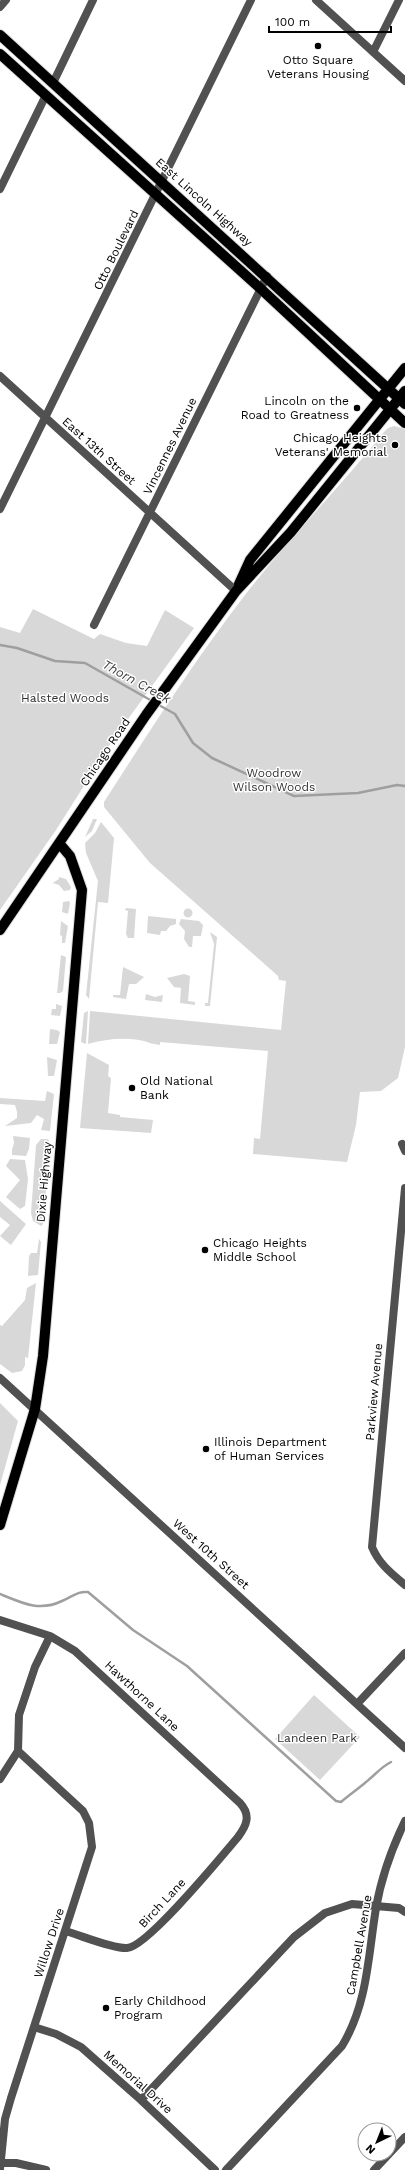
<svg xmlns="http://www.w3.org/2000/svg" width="405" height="2170" font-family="'Work Sans',sans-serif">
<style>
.green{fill:#d8d8d8}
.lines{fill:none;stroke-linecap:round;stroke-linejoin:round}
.stream{stroke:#9f9f9f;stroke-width:2.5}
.major-casing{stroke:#dbdbdb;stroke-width:12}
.minor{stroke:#515151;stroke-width:8}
.major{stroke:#000;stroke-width:10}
.poi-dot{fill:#000;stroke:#fff;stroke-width:1.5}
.labels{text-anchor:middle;stroke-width:3;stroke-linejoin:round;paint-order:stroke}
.poi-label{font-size:12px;fill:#000;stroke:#fff;text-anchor:start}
.street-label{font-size:12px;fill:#000;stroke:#fff}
.park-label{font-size:12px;fill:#2f2f2f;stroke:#fff}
.water-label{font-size:13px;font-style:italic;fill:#404040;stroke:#fff}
</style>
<rect width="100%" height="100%" fill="#fff"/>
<path class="green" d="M394,426L405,429V1047L398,1078L381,1091L360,1092L356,1125L347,1162L253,1154L254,1138L260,1139L268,1051L160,1042V1045C153,1044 150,1043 144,1041C125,1037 106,1039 88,1044L90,1011L281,1030L286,981L279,980L278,976L150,863L104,807V802C149,732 194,661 245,595C288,539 339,489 383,433L388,428Z
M33,609L94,639L100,634L126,643L147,646L165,610L194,628L115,737L56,830L0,910V627L20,633Z
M93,819H97L92,831L85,837Z
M101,822L114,838L108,903L98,902L89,999L86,995L98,881L86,853L85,843L95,833Z
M59,877L66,879L71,887L70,890L64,891L59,885L53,883L51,884L59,879Z
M69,901L70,903L68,914L62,912L63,902Z
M126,908L136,909L134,938H128L126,934L128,911L125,910Z
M183.5 913a4.5 4.5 0 1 1 9 0a4.5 4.5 0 1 1-9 0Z
M148,916L176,919V924L170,926L166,931H161L160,935L147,933Z
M181,919L199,921L203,925L201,936H193L192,947H189L184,939L185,931L179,924Z
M61,921L68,926L65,943H62V936L60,935Z
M210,932L217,937L210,1006H205V1003H208L214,944Z
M61,955L66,957L63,991L60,993H57Z
M123,967L144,977L136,984H129L126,999L113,997V995H120Z
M184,974L190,976L188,1001L195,1002V1005L180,1003L181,988L174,987L167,978Z
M146,994L155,997L163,995L162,1002L145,1000Z
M56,1004L62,1006L60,1016L51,1015L52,1009H56Z
M88,1011L86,1044L81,1042L84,1013Z
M50,1029L57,1030L60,1032L57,1044H49Z
M87,1053L109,1065L108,1076L111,1078L108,1113L120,1115V1117L153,1120L151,1133L80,1128Z
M47,1057L57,1060L54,1076H48Z
M47,1091L54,1094L50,1131L41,1130L44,1119L37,1115L31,1123L5,1126L17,1118V1112L15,1105L0,1104V1098L45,1101Z
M13,1136L30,1138L29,1149L26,1156L12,1155V1150L14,1143Z
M41,1139H48L50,1143L43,1224L41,1226L33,1221L31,1213L36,1145Z
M10,1159L25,1160L28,1179L25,1206L20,1209L6,1197L20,1180L6,1166Z
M0,1201L26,1224L11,1245L0,1236L10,1225L0,1217Z
M39,1239L41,1242L38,1275L28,1276L29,1256L31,1253H37Z
M36,1283L28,1358L25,1357V1365L22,1371L12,1373L0,1364V1325L2,1326L25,1300L27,1288Z
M0,1403L18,1421L0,1485Z
M314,1695L360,1737L320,1780L275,1739Z"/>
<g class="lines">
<path class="stream" d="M0,645L17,648L55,661L85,663L152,701
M157,704L175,714L193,743L212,758L294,796L358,793L397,785L405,786
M0,1594C22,1603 39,1612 62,1601C72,1597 77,1591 88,1592L133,1630L187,1666L336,1801L341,1802C349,1795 358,1789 366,1782C375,1775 381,1767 391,1762"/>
<g class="major-casing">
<path id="major" d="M0,35L405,404
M0,54L261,289L405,423
M239,584L250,560L405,368
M0,930L146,715L236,591L291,532L405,391
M0,1525L35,1409L43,1356L82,890L70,856L59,843"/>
</g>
<path class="minor" d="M316,0L405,81
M0,7L6,0
M373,52L399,0
M53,83L93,0
M0,189L46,95
M0,376L236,591
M0,509L251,0
M94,625L267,276
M402,1144L405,1151
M405,1188L372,1547C379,1564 391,1573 405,1585
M0,1378L405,1748
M0,1620L50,1636L75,1651L240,1803C251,1815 247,1825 238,1837C221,1857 147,1947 127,1948C113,1949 80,1935 65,1931
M357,1704L405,1653
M0,1779L18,1751L19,1715L35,1667L50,1636
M34,2027L56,2034L81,2047L141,2100L215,2170
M141,2100L294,1937L325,1913L352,1904L399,1908L405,1912
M0,2163H16L46,2170
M0,2169L5,2119L11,2098L92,1847L89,1823L83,1811L18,1751
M226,2170L342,2046C368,2003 368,1956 376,1908C381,1879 392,1848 405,1821
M374,2170L405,2137"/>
<use href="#major" class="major"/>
</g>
<g class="poi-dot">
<circle cx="318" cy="46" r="4"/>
<circle cx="357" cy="408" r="4"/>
<circle cx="395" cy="445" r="4"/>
<circle cx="132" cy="1088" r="4"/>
<circle cx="205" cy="1250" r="4"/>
<circle cx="206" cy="1449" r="4"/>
<circle cx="106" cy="2008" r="4"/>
</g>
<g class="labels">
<g class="poi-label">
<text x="318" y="64" text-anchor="middle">Otto Square<tspan x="318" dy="14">Veterans Housing</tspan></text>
<text x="349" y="405" text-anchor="end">Lincoln on the<tspan x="349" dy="14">Road to Greatness</tspan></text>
<text x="387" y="442" text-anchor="end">Chicago Heights<tspan x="387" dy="14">Veterans' Memorial</tspan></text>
<text x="140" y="1085">Old National<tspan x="140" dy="14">Bank</tspan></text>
<text x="213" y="1247">Chicago Heights<tspan x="213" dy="14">Middle School</tspan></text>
<text x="214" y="1446">Illinois Department<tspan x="214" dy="14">of Human Services</tspan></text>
<text x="114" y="2005">Early Childhood<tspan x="114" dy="14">Program</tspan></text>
</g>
<g class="street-label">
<text transform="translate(204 202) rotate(42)" y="4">East Lincoln Highway</text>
<text transform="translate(116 250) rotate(-64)" y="4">Otto Boulevard</text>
<text transform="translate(170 446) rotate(-64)" y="4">Vincennes Avenue</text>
<text transform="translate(99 451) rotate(42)" y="4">East 13th Street</text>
<text transform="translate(105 752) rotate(-56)" y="4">Chicago Road</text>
<text transform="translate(44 1182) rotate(-85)" y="4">Dixie Highway</text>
<text transform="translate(374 1392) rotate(-85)" y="4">Parkview Avenue</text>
<text transform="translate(211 1554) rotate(42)" y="4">West 10th Street</text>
<text transform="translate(142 1696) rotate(43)" y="4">Hawthorne Lane</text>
<text transform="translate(162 1903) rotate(-47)" y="4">Birch Lane</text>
<text transform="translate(49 1943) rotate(-72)" y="4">Willow Drive</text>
<text transform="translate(359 1945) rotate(-80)" y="4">Campbell Avenue</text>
<text transform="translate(138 2082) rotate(42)" y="4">Memorial Drive</text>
</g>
<g class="park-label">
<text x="65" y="702">Halsted Woods</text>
<text x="274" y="777">Woodrow<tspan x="274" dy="14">Wilson Woods</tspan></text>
<text x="317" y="1742">Landeen Park</text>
</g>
<g class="water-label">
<text transform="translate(137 681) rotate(29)" y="5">Thorn Creek</text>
</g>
</g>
<g transform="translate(377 2142) rotate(223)"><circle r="19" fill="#ffffff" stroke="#999999"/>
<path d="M0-3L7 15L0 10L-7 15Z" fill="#000000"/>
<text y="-6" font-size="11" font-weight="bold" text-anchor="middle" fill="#000000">N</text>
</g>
<path d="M269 26v6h122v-6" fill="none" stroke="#000000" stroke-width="2"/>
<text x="275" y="26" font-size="12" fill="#000000" stroke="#ffffff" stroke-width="3" paint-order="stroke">100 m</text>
</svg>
